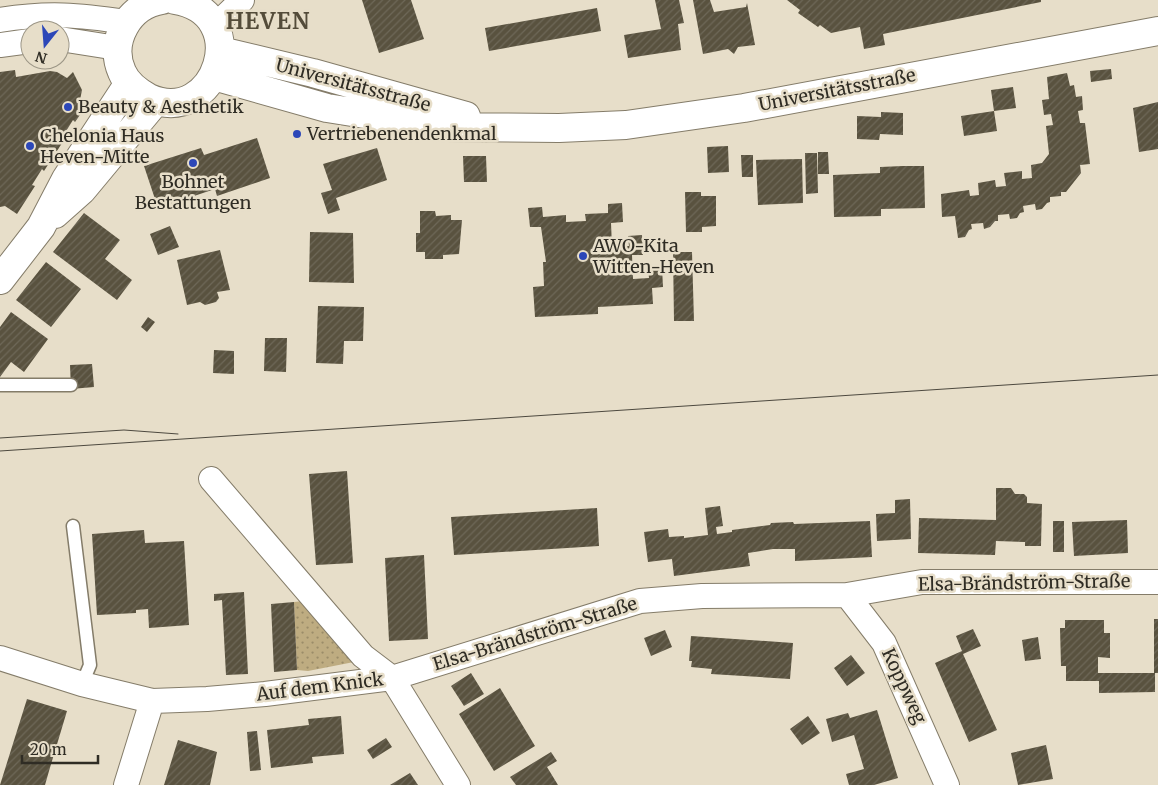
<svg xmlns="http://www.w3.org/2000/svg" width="1158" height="785" font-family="Merriweather,serif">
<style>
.park{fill:url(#park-dots)}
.building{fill:url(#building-hatch)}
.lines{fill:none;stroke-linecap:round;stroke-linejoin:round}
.service-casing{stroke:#847c69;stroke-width:15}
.minor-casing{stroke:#847c69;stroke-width:26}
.tertiary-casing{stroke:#847c69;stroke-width:30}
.service{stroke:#fff;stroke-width:12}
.minor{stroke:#fff;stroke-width:24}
.tertiary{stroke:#fff;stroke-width:28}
.tram{stroke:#4d493f;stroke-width:1}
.poi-dot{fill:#2c47b8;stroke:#e7dec9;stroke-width:2}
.labels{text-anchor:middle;stroke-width:5;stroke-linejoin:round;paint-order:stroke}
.street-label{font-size:18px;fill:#2f2c24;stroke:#e7dec9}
.poi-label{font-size:18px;fill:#2f2c24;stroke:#e7dec9;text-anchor:start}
.district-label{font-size:22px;font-weight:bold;letter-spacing:1px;fill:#544c3a;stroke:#e7dec9}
</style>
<defs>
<pattern id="park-dots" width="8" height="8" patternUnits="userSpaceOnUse" patternTransform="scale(1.25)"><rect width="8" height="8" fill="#beac81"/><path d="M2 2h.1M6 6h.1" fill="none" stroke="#9b8c69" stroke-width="1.8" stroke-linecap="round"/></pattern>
<pattern id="building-hatch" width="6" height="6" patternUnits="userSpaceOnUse" patternTransform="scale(1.25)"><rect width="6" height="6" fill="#59523f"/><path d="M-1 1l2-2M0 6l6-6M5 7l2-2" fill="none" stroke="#6e6858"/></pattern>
</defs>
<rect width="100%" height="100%" fill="#e7dec9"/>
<path class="park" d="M303,601L354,662L308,671L297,670L294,602Z"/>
<path class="building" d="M362,0H411L424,39L379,53Z
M655,0H679L684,23L678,24L681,50L628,58L624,35L661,29Z
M693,0H710L714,12L746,7L747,3L755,45L738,47L734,54L728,49L703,54Z
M787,0H1041V2L883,34L885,45L864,49L860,27L831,33L820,25L818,27L798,13L800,10Z
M597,8L601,31L489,51L485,28Z
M1111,69L1112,79L1091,82L1090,71Z
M15,70L16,77L50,71L57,72L67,78L73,72L82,90L78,110L82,112L75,122L73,120L63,136L66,137L44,171L42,169L32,185L35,186L17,214L5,206L0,207V72Z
M1067,73L1070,86L1074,85L1076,97L1082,96L1083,110L1078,111L1080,123H1085L1090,164L1080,165L1081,173L1066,192H1061V196L1050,197V202L1047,203L1042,209L1036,210L1035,204L1023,206L1024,212L1020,213L1017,218L1010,219L1009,214L998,215V221H995L990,227L984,229L983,223L971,224L972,229L969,230L965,237L958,238L955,216L942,217L941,194L969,190L970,196L979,195L978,183L995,180L996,187L1006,186L1004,173L1022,171V179L1032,178L1031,165L1042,163L1049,154L1046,126L1053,125L1051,114L1044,115L1042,100L1049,99L1047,77Z
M1013,87L1016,108L994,111L991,90Z
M1158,102V149L1139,152L1133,108Z
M994,111L997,131L964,136L961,116Z
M881,112L903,113V135L880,134L879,140L857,139V116L881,117Z
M257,138L270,178L217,196L215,189L158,208L144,166L201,148L204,155Z
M728,146L729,172L708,173L707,147Z
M377,148L387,180L336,198L340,210L328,214L321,193L332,190L323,164Z
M818,152H828L829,174H818Z
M805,153H817L818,193L806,194Z
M741,155H753V177H742Z
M463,156H486L487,182H464Z
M802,159L803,203L758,205L756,160Z
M903,166H924L925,208L881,209V216L834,217L833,175L880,173V167Z
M685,192H701V196H716V226L702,227V232H686Z
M622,203L623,222L611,223L612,246H629L628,236L642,235L643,255H632L633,279L649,278L648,268H662L663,287L652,288L653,304L598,307V314L535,317L533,287L544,286L543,262H546L541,227H530L528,208L542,207L543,217L566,215V222L586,221L585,214L608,213V204Z
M420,211H435L436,216L451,215V220H462L459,254L443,255V259H425V252H416V233H420Z
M84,213L120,240L105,259L132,280L117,300L53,252Z
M170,226L179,247L158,255L150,234Z
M310,232L353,233L354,283L309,282Z
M220,250L230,290L217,292L219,298L216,302L205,305L200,302L187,305L177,260Z
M673,252H692L694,321H674Z
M46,262L81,289L51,327L16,300Z
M318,306L364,307L363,341H344L343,364L316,363Z
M11,312L48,339L24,372L11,362L0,377V327Z
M148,317L155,322L147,332L141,327Z
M265,338H287L286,372L264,371Z
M214,350L234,351V374L213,373Z
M92,364L94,387L71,389L70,365Z
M347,471L353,563L316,565L309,474Z
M996,488H1011L1015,494H1024L1027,497V503L1042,504L1041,546H1025V542L996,541L995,555L918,553L919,518L996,520Z
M910,499L911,539L877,541L876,514L895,513V500Z
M720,506L723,526L716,527L717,534L732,532V530L770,525L771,523L793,522L794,524L870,521L872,557L795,561V549H773L748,553L750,566L674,576L672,559L648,562L644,532L668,529L669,537L684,536V538L708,535L705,508Z
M597,508L599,546L454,555L451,517Z
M1127,520L1128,553L1074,556L1072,522Z
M1053,521H1064V552H1053Z
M144,530L145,543L184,541L189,625L149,628L148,609L136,610V613L97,615L92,534Z
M424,555L428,639L389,641L385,558Z
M244,592L248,674L226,675L222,600L214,601V594Z
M294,602L297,670L274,672L271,604Z
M1154,619H1158V673H1154Z
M1065,620H1104V633H1110V658L1098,657V673H1155V692L1099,693V681H1066V666H1061L1060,628H1065Z
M973,629L981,646L963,654L997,730L969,742L935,663L962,651L956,636Z
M665,630L672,647L651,656L644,638Z
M691,636L793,643L790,679L711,674L712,669L691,667L692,661H689Z
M1038,637L1041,659L1025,661L1022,640Z
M851,655L865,673L847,686L834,668Z
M471,673L484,694L464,706L451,686Z
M500,688L535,746L494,771L459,714Z
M27,699L67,711L49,771L45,785H0Z
M877,710L898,778L874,785H849L846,774L864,769L854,735L832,742L826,719L848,713L850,718Z
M341,716L344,754L312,757L313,763L271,768L267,730L309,725L308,719Z
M808,716L820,733L802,745L790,729Z
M257,731L261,770L250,771L247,732Z
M386,738L392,747L373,759L367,750Z
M178,740L217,752L210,785H164Z
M1046,745L1053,779L1018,785L1011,753Z
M551,752L557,761L547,767L558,785H516L510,777Z
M410,773L418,785H390Z"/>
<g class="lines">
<g class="service-casing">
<path id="service" d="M0,385H71
M73,526L90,665L82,684"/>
</g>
<g class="minor-casing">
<path id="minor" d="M0,20C48,12 79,15 126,22
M215,26L242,0
M60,39L117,48
M0,45L30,41
M211,479L363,656L392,678L640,601L702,596L847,595L922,582H1158
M847,595L884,643L947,785
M0,658L82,684L152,701L207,699L265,694L392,678L458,785
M126,785L152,701"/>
</g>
<g class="tertiary-casing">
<path id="tertiary" d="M162,0C129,5 108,41 122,72C127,84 138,92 149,98C216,128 255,13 175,0
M221,51L313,73L466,116
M214,76L327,108L446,127L559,128L626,125L744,108L1158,31
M55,214L82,190L156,101
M0,280L41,227L66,179L129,83"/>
</g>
<use href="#service" class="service"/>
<use href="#minor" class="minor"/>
<use href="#tertiary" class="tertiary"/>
<path class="tram" d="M0,438L124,430L178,434
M0,451L1158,375"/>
</g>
<g class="poi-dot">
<circle cx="68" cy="107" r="5"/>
<circle cx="297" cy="134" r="5"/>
<circle cx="30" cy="146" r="5"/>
<circle cx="193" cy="163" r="5"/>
<circle cx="583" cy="256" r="5"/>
</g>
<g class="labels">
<g class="street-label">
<text transform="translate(353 85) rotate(15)" y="6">Universitätsstraße</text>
<text transform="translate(837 90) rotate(-11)" y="6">Universitätsstraße</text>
<text transform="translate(1024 583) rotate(-1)" y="6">Elsa-Brändström-Straße</text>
<text transform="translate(535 634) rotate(-17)" y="6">Elsa-Brändström-Straße</text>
<text transform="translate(904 686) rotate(65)" y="6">Koppweg</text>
<text transform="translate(320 687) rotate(-7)" y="6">Auf dem Knick</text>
</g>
<g class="poi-label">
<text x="78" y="113">Beauty &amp; Aesthetik</text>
<text x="307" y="140">Vertriebenendenkmal</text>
<text x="40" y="142">Chelonia Haus<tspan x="40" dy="21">Heven-Mitte</tspan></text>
<text x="193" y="188" text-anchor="middle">Bohnet<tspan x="193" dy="21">Bestattungen</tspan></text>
<text x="593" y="252">AWO-Kita<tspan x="593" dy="21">Witten-Heven</tspan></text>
</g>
<g class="district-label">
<text x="268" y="29">HEVEN</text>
</g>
</g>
<g transform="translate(45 45) rotate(197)"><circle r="24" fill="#e7dec9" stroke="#9d9787"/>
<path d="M0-4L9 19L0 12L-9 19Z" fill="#2c47b8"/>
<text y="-8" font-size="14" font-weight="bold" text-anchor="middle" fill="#2f2c24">N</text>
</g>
<path d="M22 755v8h76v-8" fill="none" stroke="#2f2c24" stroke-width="2.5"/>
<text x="30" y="755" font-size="15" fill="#2f2c24" stroke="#e7dec9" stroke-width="4" paint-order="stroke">20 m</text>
</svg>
